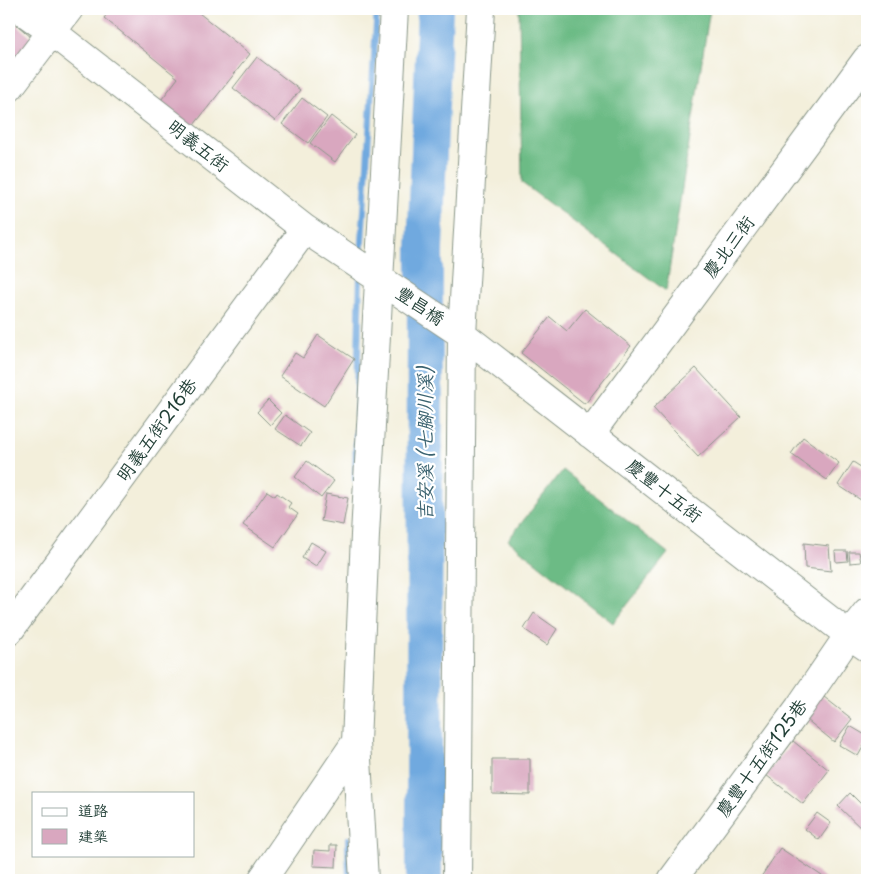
<svg xmlns="http://www.w3.org/2000/svg" width="876" height="889" font-family="'Playpen Sans','LXGW WenKai TC',sans-serif">
<style>
.forest{fill:#6cbb85;stroke:#467c5c}
.lines{fill:none;stroke-linecap:round;stroke-linejoin:round}
.stream{stroke:#70a9df;stroke-width:6}
.river{stroke:#70a9df;stroke-width:36}
.building{fill:#d9a7bf}
.minor-casing{stroke:#899688;stroke-width:30}
.minor{stroke:#fff;stroke-width:28}
.labels{text-anchor:middle;stroke-width:4.5;stroke-linejoin:round;paint-order:stroke}
.street-label{font-size:18px;fill:#1f3d34;stroke:#fff}
.water-label{font-size:19px;font-style:italic;fill:#3b6370;stroke:#fff}
</style>
<rect width="100%" height="100%" fill="#fff"/>
<filter id="ink" filterUnits="userSpaceOnUse"><feTurbulence type="fractalNoise" baseFrequency=".02" numOctaves="2"/><feDisplacementMap in="SourceGraphic" scale="10" xChannelSelector="R" yChannelSelector="G"/><feConvolveMatrix kernelMatrix="1 2 1 2 8 2 1 2 1" color-interpolation-filters="sRGB"/></filter>
<filter id="wash" filterUnits="userSpaceOnUse"><feTurbulence type="fractalNoise" baseFrequency=".0096" numOctaves="4" result="noise"/><feDisplacementMap in="SourceGraphic" scale="20" xChannelSelector="R" yChannelSelector="G"/><feGaussianBlur stdDeviation="1.12" result="paint"/><feColorMatrix in="noise" values="0 0 0 0 0 0 0 0 0 0 0 0 0 0 0 0 0 1.4 0 .05"/><feComposite in="paint" operator="in"/></filter>
<g filter="url(#wash)">
<rect width="100%" height="100%" fill="#f3efdb"/>
<path class="forest" d="M519,9H710L666,291L522,183Z
M563,470L668,553L613,623L508,540Z"/>
<g class="lines">
<path class="stream" d="M361,257L377,9
M355,479L360,274
M348,839L349,880"/>
<path class="river" d="M424,880L425,249L435,9"/>
</g>
<g id="blocks">
<path class="building" d="M111,9H194L250,54L190,130L158,104L178,78L104,18Z
M9,18L32,38L16,57L9,51Z
M257,57L300,90L275,121L233,88Z
M302,98L327,117L308,143L282,124Z
M331,116L355,135L335,162L310,143Z
M585,309L631,346L585,404L521,353L550,317L567,331Z
M318,335L354,359L324,406L280,376L295,353L303,358Z
M696,368L741,417L698,457L653,408Z
M268,400L281,413L270,425L257,412Z
M285,415L310,433L301,446L275,429Z
M803,437L839,463L827,480L791,454Z
M307,461L334,481L321,498L295,477Z
M853,462L867,471V504L838,485Z
M267,491L275,496L277,493L291,503L288,507L298,514L275,547L243,525Z
M326,494L348,498L343,525L321,521Z
M311,542L326,551L316,567L302,558Z
M804,543L829,546L831,571L805,568Z
M835,551H847L848,561L836,562Z
M849,552H859L861,562L850,563Z
M534,613L557,629L547,645L524,629Z
M819,693L852,719L834,742L801,715Z
M850,726L867,736V740L858,756L839,745Z
M793,741L829,770L803,804L766,775Z
M492,759H530V795L492,794Z
M850,793L867,810V834L838,806Z
M817,813L831,823L819,840L805,829Z
M330,845H337L336,867L313,866L314,850L330,851Z
M780,848L825,878L824,880H759Z"/>
</g>
</g>
<g filter="url(#ink)">
<use href="#blocks" fill-opacity="0" stroke="#899688" stroke-width="1"/>
<g class="lines">
<g class="minor-casing">
<path id="minor" d="M20,9L52,32L305,229L462,334L849,635L867,647
M9,88L69,9
M590,434L867,59
M9,631L305,229
M262,880L356,742
M364,880L356,742L365,535L394,9
M457,880L462,334L481,9
M672,880L799,708L849,635L867,612"/>
</g>
<use href="#minor" class="minor"/>
</g>
</g>
<g class="labels">
<g class="street-label">
<text transform="translate(198 146) rotate(38)" y="6">明義五街</text>
<text transform="translate(729 247) rotate(-53)" y="6">慶北三街</text>
<text transform="translate(420 306) rotate(34)" y="6">豐昌橋</text>
<text transform="translate(157 430) rotate(-54)" y="6">明義五街216巷</text>
<text transform="translate(664 491) rotate(38)" y="6">慶豐十五街</text>
<text transform="translate(762 758) rotate(-54)" y="6">慶豐十五街125巷</text>
</g>
<g class="water-label">
<text transform="translate(425 444) rotate(-90)" y="7">吉安溪 (七腳川溪)</text>
</g>
</g>
<rect width="876" height="889" fill="none" stroke="#fff" stroke-width="30"/>
<rect x="32" y="792" width="162" height="65" fill="#ffffff" stroke="#a5b1ae"/>
<rect x="42" y="808" width="25" height="8" fill="#ffffff" stroke="#a5b1ae"/>
<text x="78" y="816" font-size="15" fill="#1f3d34">道路</text>
<rect x="42" y="829" width="25" height="15" fill="#d9a7bf" stroke="#a5b1ae"/>
<text x="78" y="842" font-size="15" fill="#1f3d34">建築</text>
</svg>
